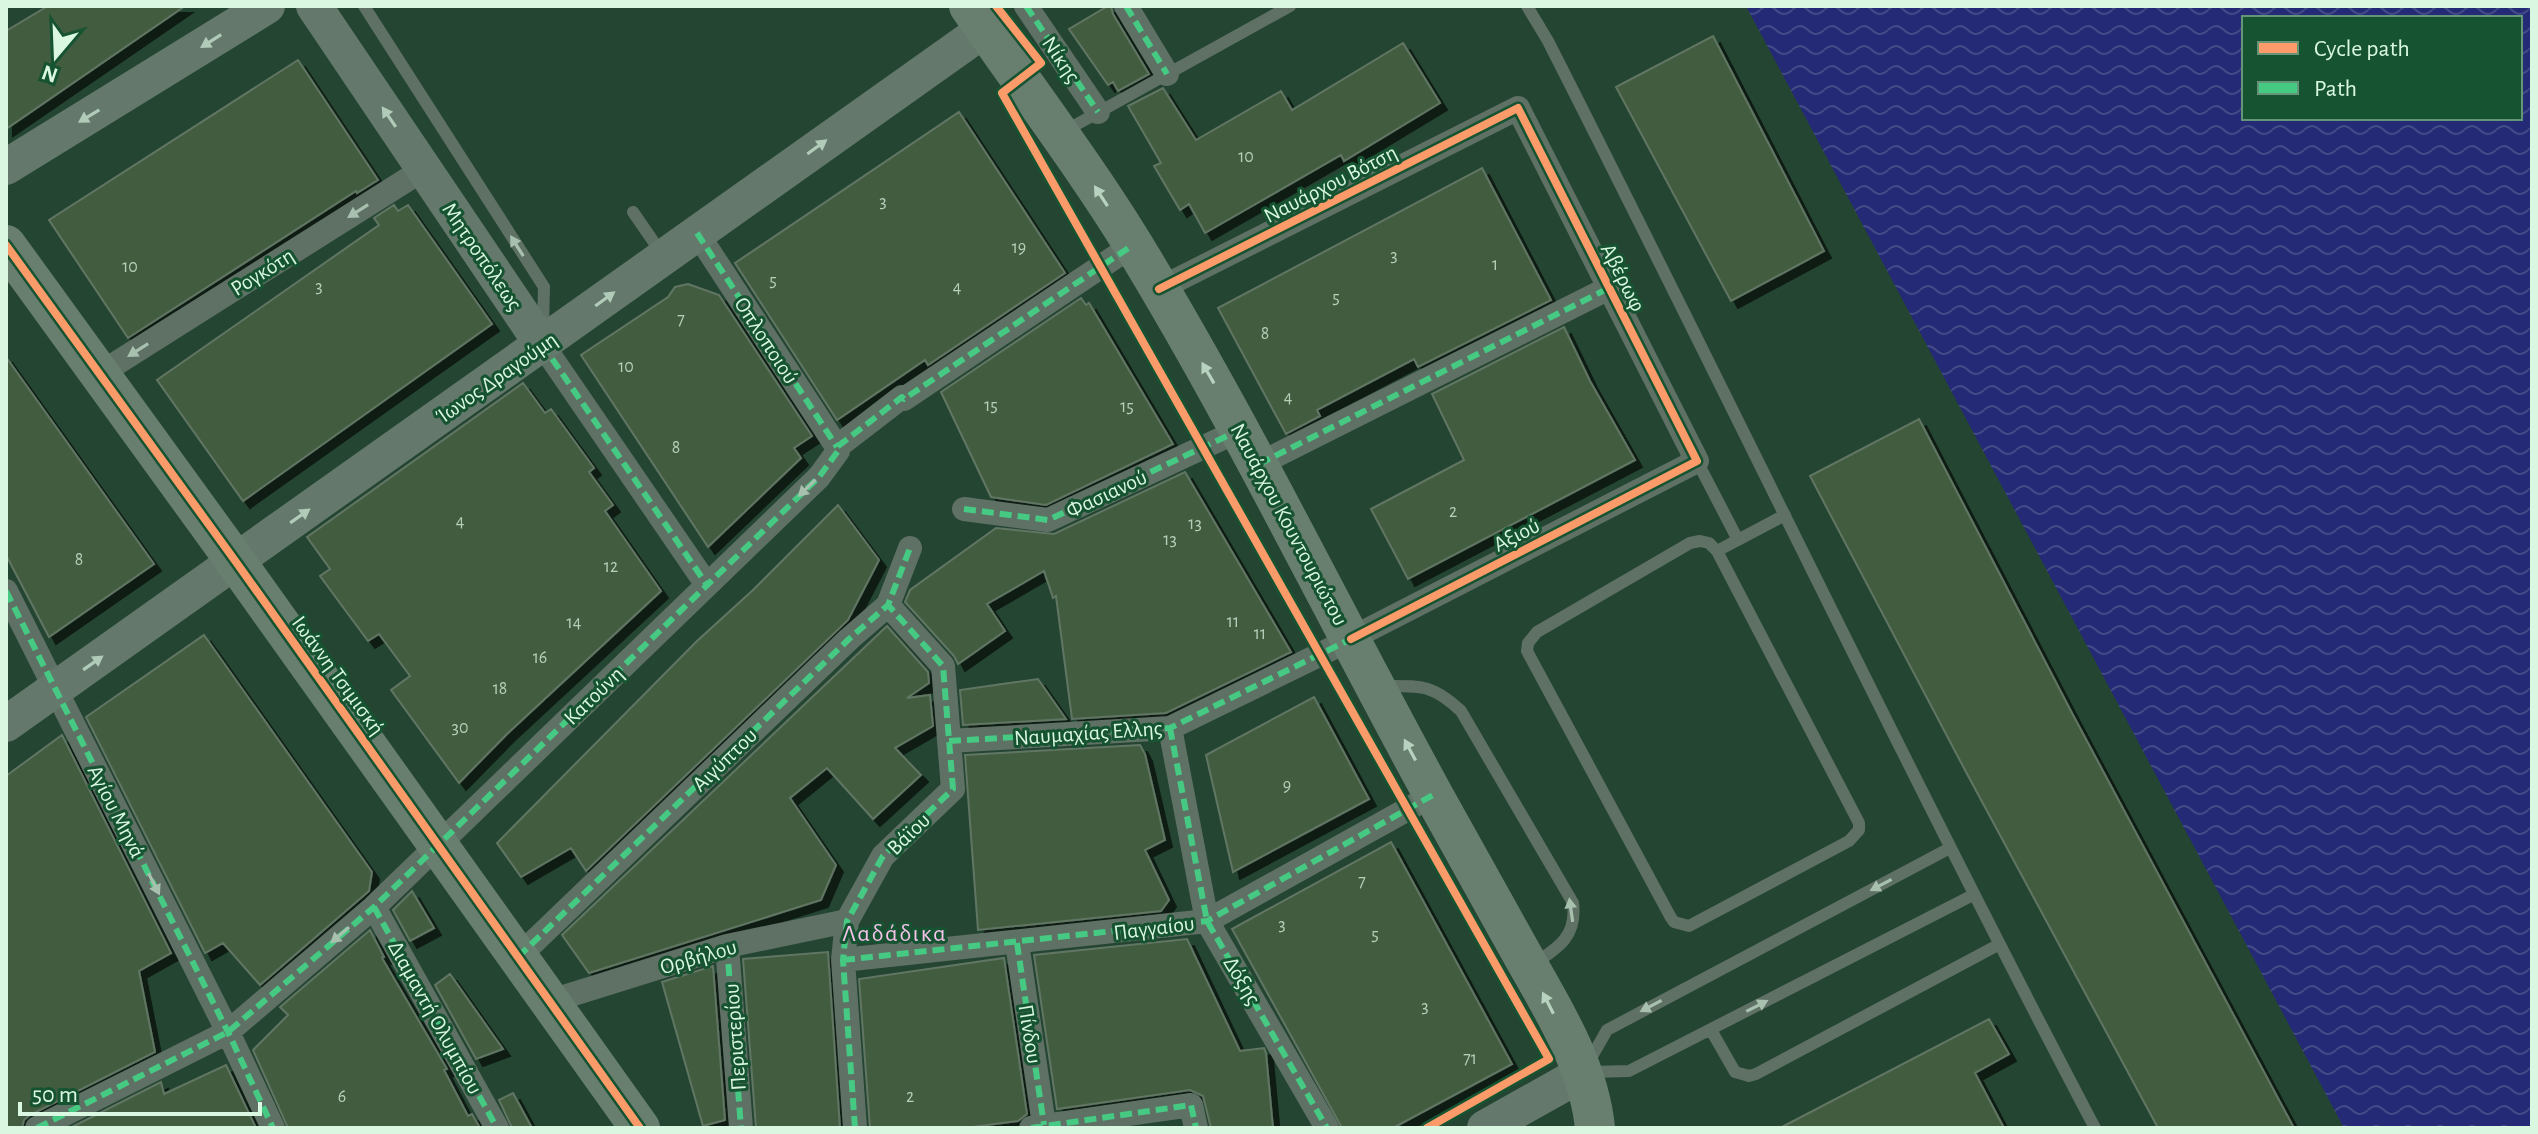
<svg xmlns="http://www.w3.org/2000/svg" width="2538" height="1134" font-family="'Alegreya Sans',sans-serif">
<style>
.water{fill:url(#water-waves);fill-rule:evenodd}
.building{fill:#435c40;stroke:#617664;stroke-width:2;filter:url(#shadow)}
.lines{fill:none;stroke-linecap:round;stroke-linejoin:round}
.lane{stroke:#5f7065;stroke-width:12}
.street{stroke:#5f7065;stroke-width:24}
.secondary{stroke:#64796c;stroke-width:36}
.primary{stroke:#687f70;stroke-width:40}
.quiet{stroke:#46c982;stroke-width:6;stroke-dasharray:12 6;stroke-linecap:butt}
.cycleway-casing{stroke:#165331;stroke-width:13}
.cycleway{stroke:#fa9b69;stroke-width:8}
.oneway{fill:#b0cbb8}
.oneway2{fill:#b7d3bf}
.oneway3{fill:#a8c1af}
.labels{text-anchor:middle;stroke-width:6;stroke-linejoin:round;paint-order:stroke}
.number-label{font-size:18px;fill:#b4d0b9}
.street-label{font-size:22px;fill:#d9f7e1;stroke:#165331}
.neighbourhood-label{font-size:24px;letter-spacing:2px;fill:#f7c3eb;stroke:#165331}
</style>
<defs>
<pattern id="water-waves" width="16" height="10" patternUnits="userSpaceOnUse" patternTransform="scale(2)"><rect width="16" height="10" fill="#242a75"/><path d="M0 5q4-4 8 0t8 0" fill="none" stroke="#434a88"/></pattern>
<filter id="shadow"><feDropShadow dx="7" dy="7" stdDeviation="0" flood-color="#0009"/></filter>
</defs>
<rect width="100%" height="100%" fill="#244532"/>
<path class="water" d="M1746,6H2532V1128H2344ZM2244,18H2520V118H2244Z"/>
<path class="building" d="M48,6H185L6,129V31Z
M1108,6H1111L1113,14L1149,74L1118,91L1113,82L1108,85L1069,29Z
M1713,36L1824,251L1731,301L1616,87Z
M1403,43L1440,103L1344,161L1341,155L1205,233L1189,204L1180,210L1154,166L1161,163L1128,106L1163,88L1196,140L1281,91L1292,110Z
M298,60L378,180L357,193L356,191L128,338L49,220Z
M959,112L1065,273L928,365L925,360L837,420L735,263Z
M1482,168L1551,300L1418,367L1414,359L1317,410L1320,416L1286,434L1218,308Z
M394,205L398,211L408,205L492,324L243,501L157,380L379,225L374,218Z
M688,284L719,295L812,436L794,448L801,458L708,547L581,355L668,297L675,287Z
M1081,298L1086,305L1089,303L1173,444L1046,505L991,497L941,392Z
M1564,327L1590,381L1635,460L1408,579L1371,509L1464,460L1432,394Z
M6,357L154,564L49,637L6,555Z
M523,383L545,413L551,409L594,468L589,472L613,505L605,511L661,591L507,734L459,783L391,690L410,676L379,634L368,641L320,576L330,569L307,537Z
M1919,419L2073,715L2294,1128H2158L1966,772L1810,476Z
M1185,472L1291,652L1166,713L1072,719L1056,596L1053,598L1044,571L987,604L1005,631L958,664L954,656L905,602L910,590L996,528L1054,534Z
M838,505L879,560L848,620L586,871L571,848L521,877L497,843L697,641L753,590Z
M887,626L928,672L929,683L907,698L930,695L933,726L895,748L921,775L873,819L827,768L790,798L836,865L821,900L589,973L562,935Z
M204,635L372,872L369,891L260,985L223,943L205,953L86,717Z
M1038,679L1066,719L963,725L960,690Z
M1314,697L1369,799L1233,872L1206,755Z
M62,735L171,953L139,971L155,1052L30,1115L24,1120L22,1128H6V776Z
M1140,745L1145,754L1165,840L1145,850L1169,900L1161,911L978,930L965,755Z
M1391,842L1512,1064L1393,1128H1342L1232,929Z
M412,891L434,928L410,941L393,910Z
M370,930L384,957L382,958L447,1069L444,1070L468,1116L472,1114L480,1128H288L253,1050L288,1015L280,1007Z
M1187,939L1240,1051L1264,1048L1266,1053L1273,1128H1211L1203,1096L1190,1090L1057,1109L1034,955Z
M828,952L840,1128H756L743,959Z
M1004,958L1027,1114L1018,1121L965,1128H870L859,979Z
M713,966L725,1120L703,1126L662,982Z
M450,974L503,1049L476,1059L435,985Z
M1989,1019L2009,1054L1975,1073L2004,1128H1780Z
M226,1065L256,1128H70L161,1082L164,1094Z
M513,1093L532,1128H512L499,1100Z"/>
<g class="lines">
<path class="lane" d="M364,6L544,287L543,326
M1527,6L1548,41C1732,403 1906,769 2095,1128
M1063,132L1290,6
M633,212L662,254
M1697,461L1738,540
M1700,541L1709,543L1717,551L1859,823V830L1849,841L1689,926L1674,922L1670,916L1527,651L1528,643L1537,632L1690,543Z
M1717,551L1785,515
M1383,686C1421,686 1432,684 1461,711L1573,903C1577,935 1560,947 1535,963
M1711,1030L1735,1072L1749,1076L1756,1074L1998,945
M1587,1065L1607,1030L1950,848
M1590,1072L1629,1071L1973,895"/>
<path class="street" d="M1026,6L1098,112
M1126,6L1167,74
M697,233L837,447
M542,344L707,585
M101,373L424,169
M1259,464L1609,288
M964,509L1048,520L1240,430
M6,591L228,1032L273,1128
M1170,728L1207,921L1327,1128
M949,741L1170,728L1319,655L1697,461L1518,108L1159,289
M374,907L497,1128
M1017,943L1044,1125
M727,946L741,1128
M518,957L849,639L888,605L910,548
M843,960L1207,921L1433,795
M551,1001L727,946L847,921
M37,1128L228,1032L374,907L819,477L838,451L837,447L902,397L904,399L1133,245
M855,1128L843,960L847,921L883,856L953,789L943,666L888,605
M1031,1128L1191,1105L1196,1128"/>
<path class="secondary" d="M314,6L542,344
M6,167L267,6
M6,724L985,29
M1485,1128L1583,1073"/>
<path class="primary" d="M969,6C1024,86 1083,163 1134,246C1243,425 1334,614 1435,798C1464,851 1494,903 1523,956C1553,1009 1589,1066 1595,1128
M6,245L236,562L640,1128"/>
<path class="quiet" d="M1026,6L1098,112
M1126,6L1167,74
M697,233L837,447
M542,344L707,585
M1259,464L1609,288
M964,509L1048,520L1240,430
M6,591L228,1032L273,1128
M1170,728L1207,921L1327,1128
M949,741L1170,728L1351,639
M374,907L497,1128
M1017,943L1044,1125
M727,946L741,1128
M518,957L849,639L888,605L910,548
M843,960L1207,921L1433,795
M37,1128L228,1032L374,907L819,477L838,451L837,447L902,397L904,399L1133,245
M855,1128L843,960L847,921L883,856L953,789L943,666L888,605
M1031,1128L1191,1105L1196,1128"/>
<g class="cycleway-casing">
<path id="cycleway" d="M996,6L1041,63L1002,93L1549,1059L1427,1128
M6,245L236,562L640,1128
M1159,289L1518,108L1697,461L1351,639"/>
</g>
<use href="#cycleway" class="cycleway"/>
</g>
<defs><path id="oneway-solid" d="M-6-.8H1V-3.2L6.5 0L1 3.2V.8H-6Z" transform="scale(2)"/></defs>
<g class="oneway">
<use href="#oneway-solid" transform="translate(211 41) rotate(148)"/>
<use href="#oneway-solid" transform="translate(89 116) rotate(149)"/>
<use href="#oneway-solid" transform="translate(389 117) rotate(-124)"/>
<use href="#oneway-solid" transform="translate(817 147) rotate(-36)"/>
<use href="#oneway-solid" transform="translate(605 299) rotate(-36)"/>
<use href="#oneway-solid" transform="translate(300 516) rotate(-35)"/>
<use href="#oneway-solid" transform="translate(93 663) rotate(-35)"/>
</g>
<g class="oneway2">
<use href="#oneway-solid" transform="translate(1101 196) rotate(-123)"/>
<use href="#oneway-solid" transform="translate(1208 373) rotate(-120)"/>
<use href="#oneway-solid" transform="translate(1410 750) rotate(-118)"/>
<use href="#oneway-solid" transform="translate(1548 1003) rotate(-117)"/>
</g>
<g class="oneway3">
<use href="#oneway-solid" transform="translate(358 211) rotate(148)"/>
<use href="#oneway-solid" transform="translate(517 246) rotate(-122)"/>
<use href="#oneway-solid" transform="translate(138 350) rotate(148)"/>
<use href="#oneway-solid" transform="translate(807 488) rotate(136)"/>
<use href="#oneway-solid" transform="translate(154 884) rotate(63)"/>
<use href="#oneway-solid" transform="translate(1881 885) rotate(152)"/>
<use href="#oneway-solid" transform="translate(1571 910) rotate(-98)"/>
<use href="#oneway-solid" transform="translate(340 935) rotate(139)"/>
<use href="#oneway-solid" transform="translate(1651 1006) rotate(152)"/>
<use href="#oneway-solid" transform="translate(1757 1006) rotate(-27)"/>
</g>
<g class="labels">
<g class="number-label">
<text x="1246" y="162">10</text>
<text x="883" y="207">3</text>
<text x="1019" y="253">19</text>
<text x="1394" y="261">3</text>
<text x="1495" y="270">1</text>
<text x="130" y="272">10</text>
<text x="773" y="286">5</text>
<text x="319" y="292">3</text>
<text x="957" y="293">4</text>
<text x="1336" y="303">5</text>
<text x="681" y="325">7</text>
<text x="1265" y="339">8</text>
<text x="626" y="372">10</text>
<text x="1288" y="403">4</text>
<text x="991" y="411">15</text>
<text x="1127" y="412">15</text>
<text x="676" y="453">8</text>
<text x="1453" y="517">2</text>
<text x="460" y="527">4</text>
<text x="1195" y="529">13</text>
<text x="1170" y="545">13</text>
<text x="79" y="565">8</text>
<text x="611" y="572">12</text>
<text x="1233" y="627">11</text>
<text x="574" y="628">14</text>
<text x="1260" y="639">11</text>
<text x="540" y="663">16</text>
<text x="500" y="694">18</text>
<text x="460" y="733">30</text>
<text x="1287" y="791">9</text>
<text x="1362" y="887">7</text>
<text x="1282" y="930">3</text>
<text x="1375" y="940">5</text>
<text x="1425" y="1012">3</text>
<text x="1470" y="1064">71</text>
<text x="342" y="1102">6</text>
<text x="910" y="1102">2</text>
</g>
<g class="street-label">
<text transform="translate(1062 59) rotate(56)" y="8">Νίκης</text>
<text transform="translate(1330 183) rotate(-27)" y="8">Ναυάρχου Βότση</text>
<text transform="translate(483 256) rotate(56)" y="8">Μητροπόλεως</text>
<text transform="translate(262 271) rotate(-32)" y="8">Ρογκότη</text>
<text transform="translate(1624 277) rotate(63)" y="8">Αβέρωφ</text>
<text transform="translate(767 340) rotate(57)" y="8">Οπλοποιού</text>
<text transform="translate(496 377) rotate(-35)" y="8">Ίωνος Δραγούμη</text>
<text transform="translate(1106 493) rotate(-25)" y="8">Φασιανού</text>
<text transform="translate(1290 524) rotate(62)" y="8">Ναυάρχου Κουντουριώτου</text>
<text transform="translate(1516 534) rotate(-27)" y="8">Αξιού</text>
<text transform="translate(339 675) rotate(54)" y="8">Ιωάννη Τσιμισκή</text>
<text transform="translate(593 695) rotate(-44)" y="8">Κατούνη</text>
<text transform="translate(1088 732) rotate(-4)" y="8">Ναυμαχίας Ελλης</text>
<text transform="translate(724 759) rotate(-44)" y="8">Αιγύπτου</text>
<text transform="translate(117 811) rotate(63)" y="8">Αγίου Μηνά</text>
<text transform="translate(908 833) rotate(-44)" y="8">Βάϊου</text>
<text transform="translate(1154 927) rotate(-7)" y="8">Παγγαίου</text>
<text transform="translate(698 956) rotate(-16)" y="8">Ορβήλου</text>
<text transform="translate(1243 980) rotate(59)" y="8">Δόξης</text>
<text transform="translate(436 1017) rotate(61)" y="8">Διαμαντή Ολυμπίου</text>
<text transform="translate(1031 1034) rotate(81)" y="8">Πίνδου</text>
<text transform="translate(734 1037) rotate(-94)" y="8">Περιστερίου</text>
</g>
<g class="neighbourhood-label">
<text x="895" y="941">Λαδάδικα</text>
</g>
</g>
<rect width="2538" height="1134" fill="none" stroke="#d9f7e1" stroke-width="16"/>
<rect x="2242" y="16" width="280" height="104" fill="#165331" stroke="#649577" stroke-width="2"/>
<rect x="2258" y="42" width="40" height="12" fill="#fa9b69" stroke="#649577" stroke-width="2"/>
<text x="2314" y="56" font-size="24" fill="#d9f7e1">Cycle path</text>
<rect x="2258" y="82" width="40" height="12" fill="#46c982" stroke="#649577" stroke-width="2"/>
<text x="2314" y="96" font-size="24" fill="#d9f7e1">Path</text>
<g transform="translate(56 56) rotate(199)" stroke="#165331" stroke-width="6" paint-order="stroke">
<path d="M0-6L14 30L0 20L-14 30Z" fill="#d9f7e1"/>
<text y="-12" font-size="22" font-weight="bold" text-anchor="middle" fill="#d9f7e1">N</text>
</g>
<path d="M20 1102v12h240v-12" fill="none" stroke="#d9f7e1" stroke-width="4"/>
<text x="32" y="1102" font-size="24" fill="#d9f7e1" stroke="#165331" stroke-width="6" paint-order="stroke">50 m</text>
</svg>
